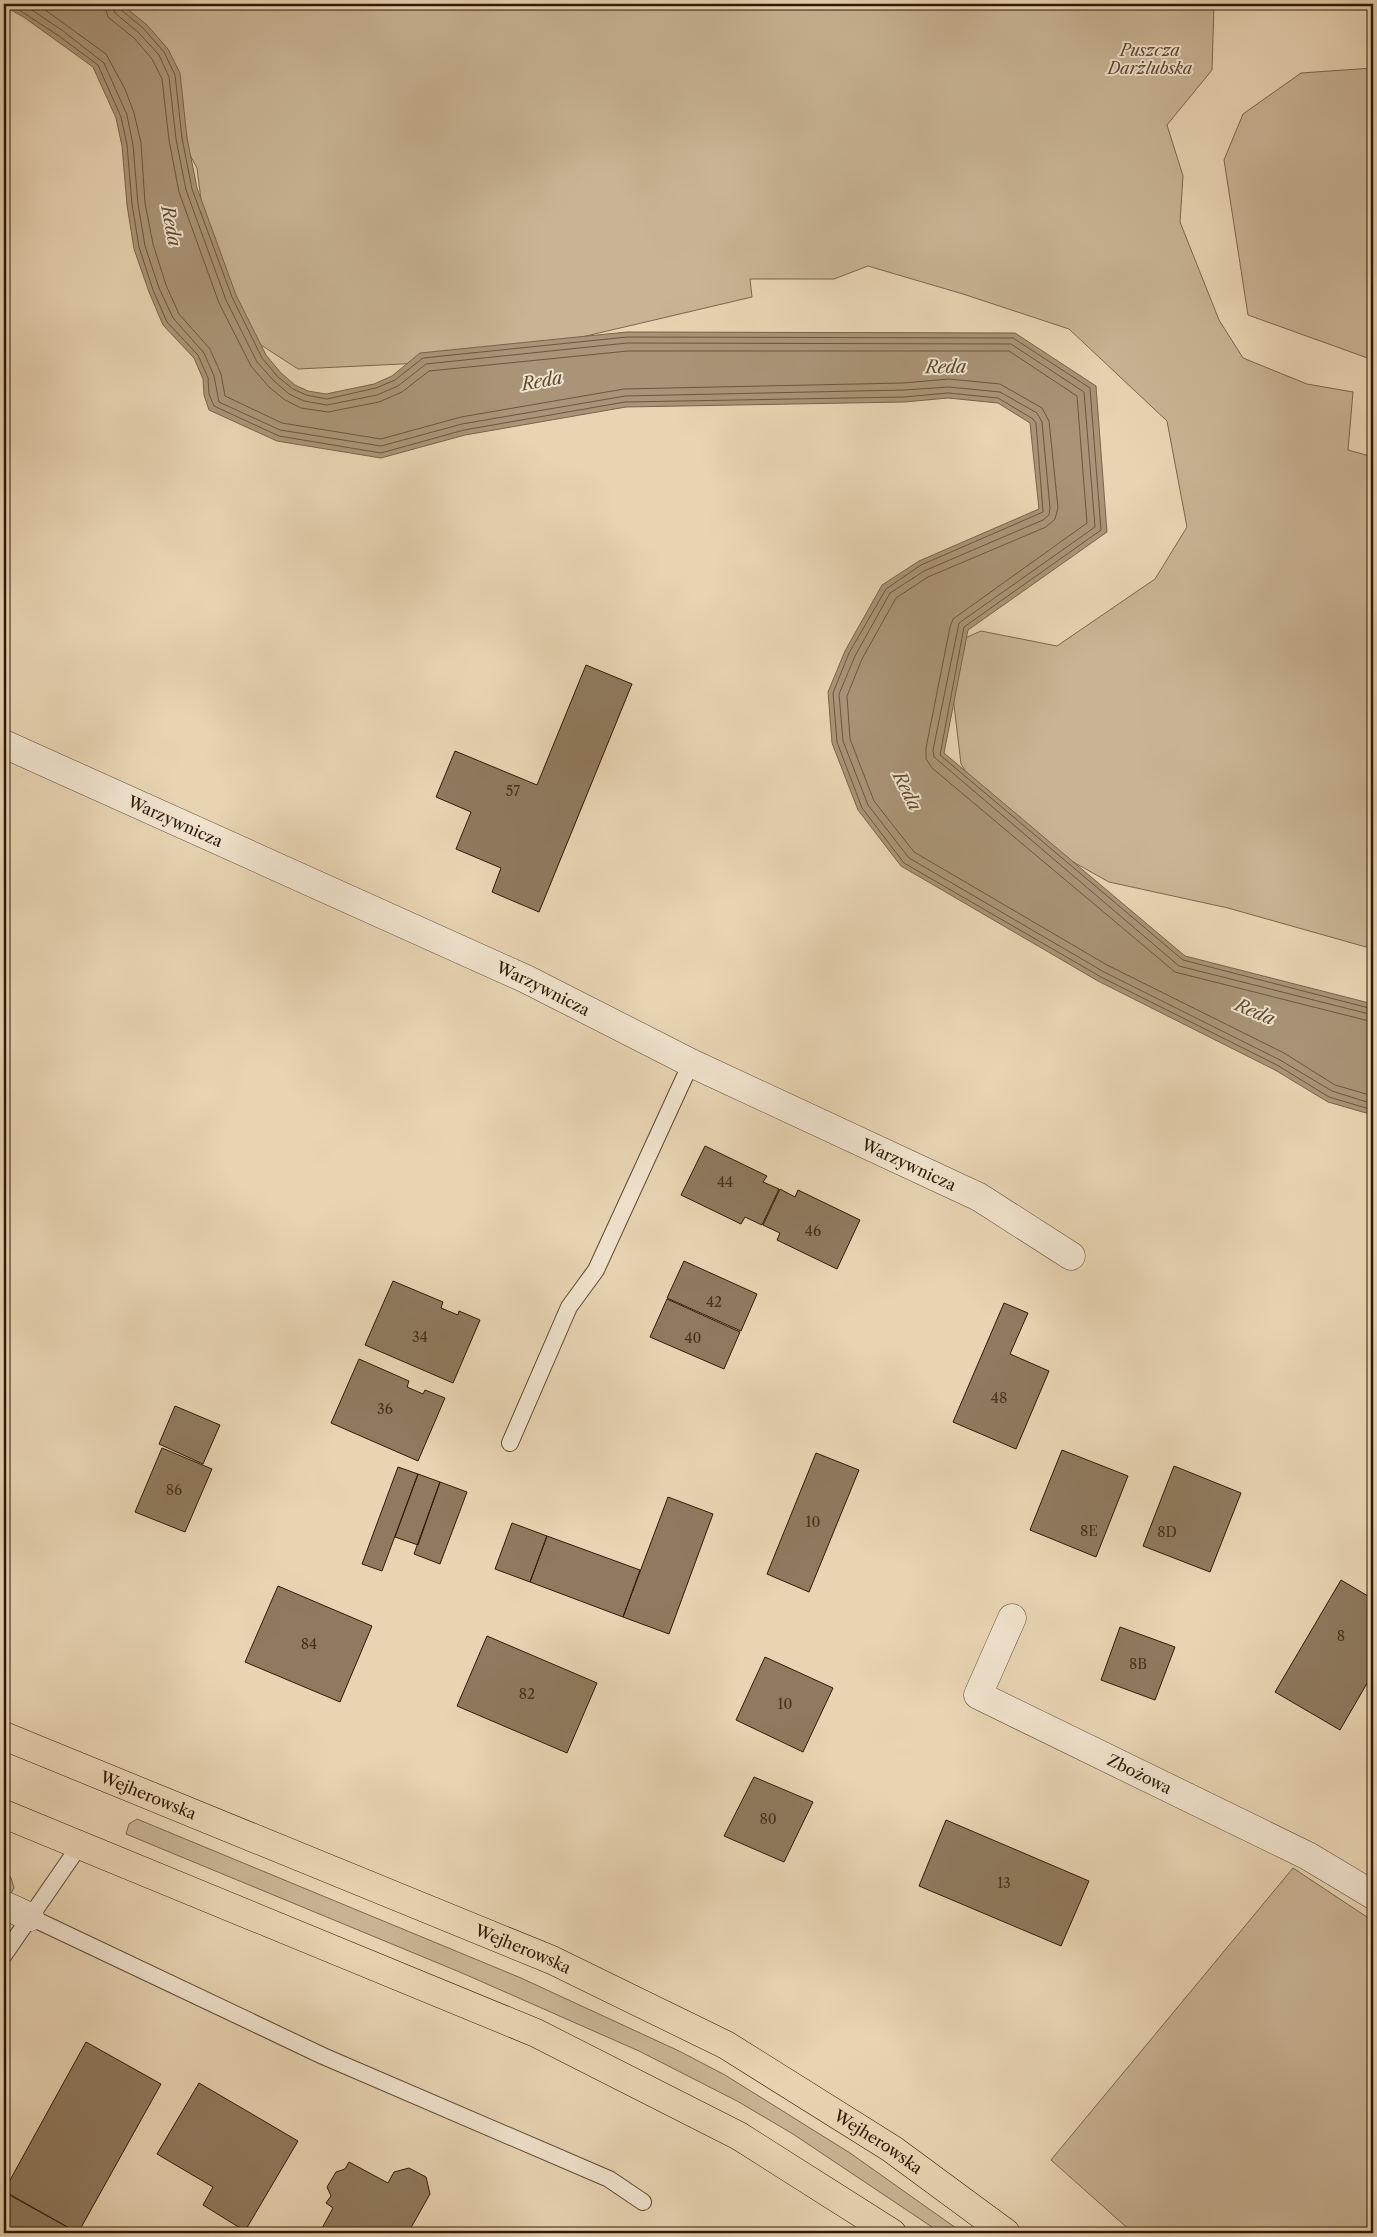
<svg xmlns="http://www.w3.org/2000/svg" width="1377" height="2237" font-family="'Libre Caslon Text',serif">
<style>
.green{fill:#c8b495;stroke:#7b664c}
.water{fill:#a99477;stroke:#786349}
.lines{fill:none;stroke-linecap:round;stroke-linejoin:round}
.shore{stroke:#6c563d;stroke-width:1}
.building{fill:#8f7a5f;stroke:#2e1903}
.lane-casing{stroke:#5c482f;stroke-width:18}
.street-casing{stroke:#5c482f;stroke-width:29}
.primary-casing{stroke:#2e1903;stroke-width:29}
.lane{stroke:#f0e3ce;stroke-width:16}
.street{stroke:#f0e3ce;stroke-width:28}
.primary{stroke:#e8d4b3;stroke-width:28}
.labels{text-anchor:middle;stroke-width:4;stroke-linejoin:round;paint-order:stroke}
.number-label{font-size:14px;fill:#46311a}
.park-label{font-size:16px;font-style:italic;fill:#5c482f;stroke:#f0e3ce}
.street-label{font-size:16px;fill:#2e1903;stroke:#f0e3ce}
.water-label{font-size:18px;font-style:italic;fill:#5f4a31;stroke:#f0e3ce}
</style>
<rect width="100%" height="100%" fill="#e8d4b3"/>
<filter id="stains"><feTurbulence type="fractalNoise" baseFrequency=".004" numOctaves="4"/><feColorMatrix values="0 0 0 0 .2 0 0 0 0 .09 0 0 0 0 .02 0 0 0 .5 -.17"/></filter>
<radialGradient id="worn" r=".72"><stop offset=".6" stop-color="#630" stop-opacity="0"/><stop offset="1" stop-color="#630" stop-opacity=".3"/></radialGradient>
<path class="green" d="M112,4H1214L1212,70L1167,125L1183,176L1180,222L1219,320L1243,358L1307,384L1353,392L1348,450L1373,457V949L1228,908L1109,882L996,819L961,764L947,646L981,631L1057,646L1155,579L1187,527L1167,421L1069,329L963,294L868,266L834,279H750L752,297L484,360L298,369L241,332L209,263L197,168L120,24Z
M1373,68V360L1248,315L1224,160L1243,114L1301,73Z
M137,1819L521,1978L679,2051L725,2075L850,2153L963,2233H941L793,2134L737,2101L639,2051L462,1973L126,1834L129,1824Z
M4,1865L11,1878L14,1888L10,1895H4Z
M1293,1868L1373,1921V2233H1133L1051,2160Z"/>
<path class="water" d="M4,4H121L147,25L168,49L180,73L187,138L197,188L236,295L266,355L281,373L295,385L308,391L326,394L374,384L392,376L420,353L627,332L1015,333L1096,386L1107,532L968,630L944,753L1185,956L1373,1004V1115L1328,1102L1275,1070L1098,981L901,866L858,810L832,743L828,692L845,651L882,585L919,561L1039,509L1030,423L998,403L948,398L904,402L626,407L465,435L381,458L277,441L209,410L204,395L203,379L194,358L163,325L149,292L134,249L127,205L122,146L116,118L93,67L25,18L4,6Z"/>
<g class="lines">
<path class="shore" d="M10,4L59,36L98,65L121,117L127,145L132,204L139,247L153,290L167,322L198,355L208,378L209,394L214,406L279,436L381,453L464,430L625,402L904,397L948,393L998,398L1033,419L1036,423L1043,512L921,565L886,589L849,653L833,693L837,742L862,808L904,863L1101,977L1277,1065L1329,1097L1373,1110
M23,4L63,31L104,63L127,115L133,145L138,204L145,246L159,288L173,318L204,353L214,376L219,402L280,430L381,446L462,424L625,396L904,390L949,387L1000,392L1037,413L1042,422L1050,508L1049,515L1043,520L924,571L890,593L855,656L839,694L843,741L868,805L909,858L1104,972L1280,1060L1332,1091L1373,1104
M37,4L106,54L125,89L134,113L141,143L145,203L153,244L166,285L179,314L210,349L221,374L225,396L282,423L381,439L461,417L624,389L903,383L949,379L1000,384L1042,408L1049,421L1058,508L1055,519L1046,527L928,577L896,598L862,659L847,696L850,739L874,801L914,852L1107,965L1284,1053L1335,1085L1373,1096
M104,4L108,17L134,38L152,59L162,79L169,140L179,192L219,303L251,366L269,387L285,400L301,408L328,412L379,402L402,392L429,371L628,351H1009L1077,396L1087,523L953,619L950,627L926,748V759L932,768L1175,972L1373,1022
M112,4L115,13L139,33L159,55L169,77L176,139L186,190L226,300L257,362L274,381L289,394L304,401L327,405L377,395L398,386L426,364L627,343L1011,344L1084,392L1095,527L959,623L933,750L934,757L1179,966L1373,1015
M118,4L120,9L143,28L164,52L175,75L182,138L192,189L232,297L262,358L278,377L293,389L306,395L327,399L376,388L395,380L423,358L627,337L1013,338L1090,388L1101,530L964,627L940,755L1183,960L1373,1009"/>
</g>
<path class="building" d="M586,665L632,684L539,912L492,892L501,868L456,849L471,812L436,797L455,751L537,785Z
M705,1146L767,1176L763,1182L779,1189L762,1225L745,1217L741,1224L681,1195Z
M780,1189L795,1197L798,1190L860,1220L837,1269L777,1240L780,1233L763,1225Z
M684,1261L757,1294L741,1331L667,1298Z
M393,1281L443,1302L441,1308L458,1315L459,1311L480,1320L453,1383L365,1345Z
M667,1299L740,1332L724,1369L650,1337Z
M1004,1303L1028,1313L1010,1354L1049,1371L1016,1449L953,1422Z
M359,1359L409,1381L407,1387L423,1394L425,1390L445,1398L418,1461L331,1423Z
M175,1406L220,1425L203,1464L159,1444Z
M162,1448L212,1469L185,1532L135,1512Z
M1062,1450L1128,1476L1096,1557L1030,1530Z
M816,1453L859,1470L809,1592L767,1574Z
M1174,1466L1241,1493L1210,1572L1143,1546Z
M398,1467L418,1474L382,1571L362,1564Z
M418,1474L440,1482L418,1545L395,1537Z
M440,1482L467,1492L440,1564L414,1554Z
M668,1497L713,1514L669,1634L623,1617Z
M512,1523L547,1536L530,1582L495,1569Z
M547,1536L640,1570L623,1617L530,1582Z
M1341,1580L1373,1599V1673L1340,1730L1275,1692Z
M278,1586L372,1626L340,1702L245,1662Z
M1120,1627L1175,1647L1155,1700L1101,1680Z
M487,1636L597,1683L567,1753L457,1706Z
M765,1657L833,1688L803,1752L736,1720Z
M754,1777L813,1802L784,1862L724,1836Z
M946,1820L1089,1881L1061,1946L919,1886Z
M86,2042L161,2084L78,2233L4,2191Z
M199,2083L298,2141L245,2231L203,2205L213,2187L157,2154Z
M349,2162L388,2183L394,2172L409,2168L426,2177L430,2194L408,2233H325L321,2230L333,2208L326,2203L331,2196L327,2187L336,2172L345,2169Z
M4,2192L78,2233H4Z"/>
<g class="lines">
<g class="lane-casing">
<path id="lane" d="M510,1443L569,1307L596,1270L691,1063
M30,1917L323,2056L609,2179L643,2202
M4,1955L80,1845"/>
</g>
<g class="street-casing">
<g id="street">
<path id="s1" d="M4,744L526,979L691,1063L979,1197L1071,1256"/>
<path id="s2" d="M1012,1618L978,1695L1308,1856L1373,1895"/>
<path d="M4,1905L30,1917"/>
</g>
</g>
<g class="primary-casing">
<g id="primary">
<path id="s3" d="M4,1736L552,1960L726,2045L892,2149L1006,2233"/>
<path d="M4,1814L536,2033L739,2136L892,2233"/>
</g>
</g>
<use href="#lane" class="lane"/>
<use href="#street" class="street"/>
<use href="#primary" class="primary"/>
</g>
<g class="labels">
<g class="number-label">
<text x="513" y="796">57</text>
<text x="725" y="1187">44</text>
<text x="813" y="1236">46</text>
<text x="714" y="1307">42</text>
<text x="420" y="1342">34</text>
<text x="693" y="1343">40</text>
<text x="999" y="1403">48</text>
<text x="385" y="1414">36</text>
<text x="174" y="1495">86</text>
<text x="813" y="1527">10</text>
<text x="1089" y="1536">8E</text>
<text x="1167" y="1537">8D</text>
<text x="1341" y="1641">8</text>
<text x="309" y="1649">84</text>
<text x="1138" y="1669">8B</text>
<text x="527" y="1699">82</text>
<text x="785" y="1709">10</text>
<text x="768" y="1824">80</text>
<text x="1004" y="1888">13</text>
</g>
<g class="park-label">
<text x="1150" y="56">Puszcza<tspan x="1150" dy="18">Darżlubska</tspan></text>
</g>
<g class="street-label">
<text dy="6" stroke="none"><textPath href="#s1" startOffset="188">Warzywnicza</textPath></text>
<text dy="6" stroke="none"><textPath href="#s1" startOffset="592">Warzywnicza</textPath></text>
<text dy="6" stroke="none"><textPath href="#s1" startOffset="998">Warzywnicza</textPath></text>
<text dy="6" stroke="none"><textPath href="#s2" startOffset="264">Zbożowa</textPath></text>
<text dy="6" stroke="none"><textPath href="#s3" startOffset="156">Wejherowska</textPath></text>
<text dy="6" stroke="none"><textPath href="#s3" startOffset="561">Wejherowska</textPath></text>
<text dy="6" stroke="none"><textPath href="#s3" startOffset="966">Wejherowska</textPath></text>
</g>
<g class="water-label">
<text transform="translate(171 226) rotate(79)" y="6">Reda</text>
<text transform="translate(946 367) rotate(-1)" y="6">Reda</text>
<text transform="translate(542 381) rotate(-10)" y="6">Reda</text>
<text transform="translate(907 791) rotate(64)" y="6">Reda</text>
<text transform="translate(1255 1012) rotate(23)" y="6">Reda</text>
</g>
</g>
<rect width="1377" height="2237" fill="none" stroke="#e8d4b3" stroke-width="20"/>
<rect x="5" y="5" width="1367" height="2227" fill="none" stroke="#2e1903" stroke-width="2.5"/>
<rect x="10" y="10" width="1357" height="2217" fill="none" stroke="#2e1903"/>
<rect width="100%" height="100%" filter="url(#stains)"/>
<rect width="100%" height="100%" fill="url(#worn)"/>
</svg>
